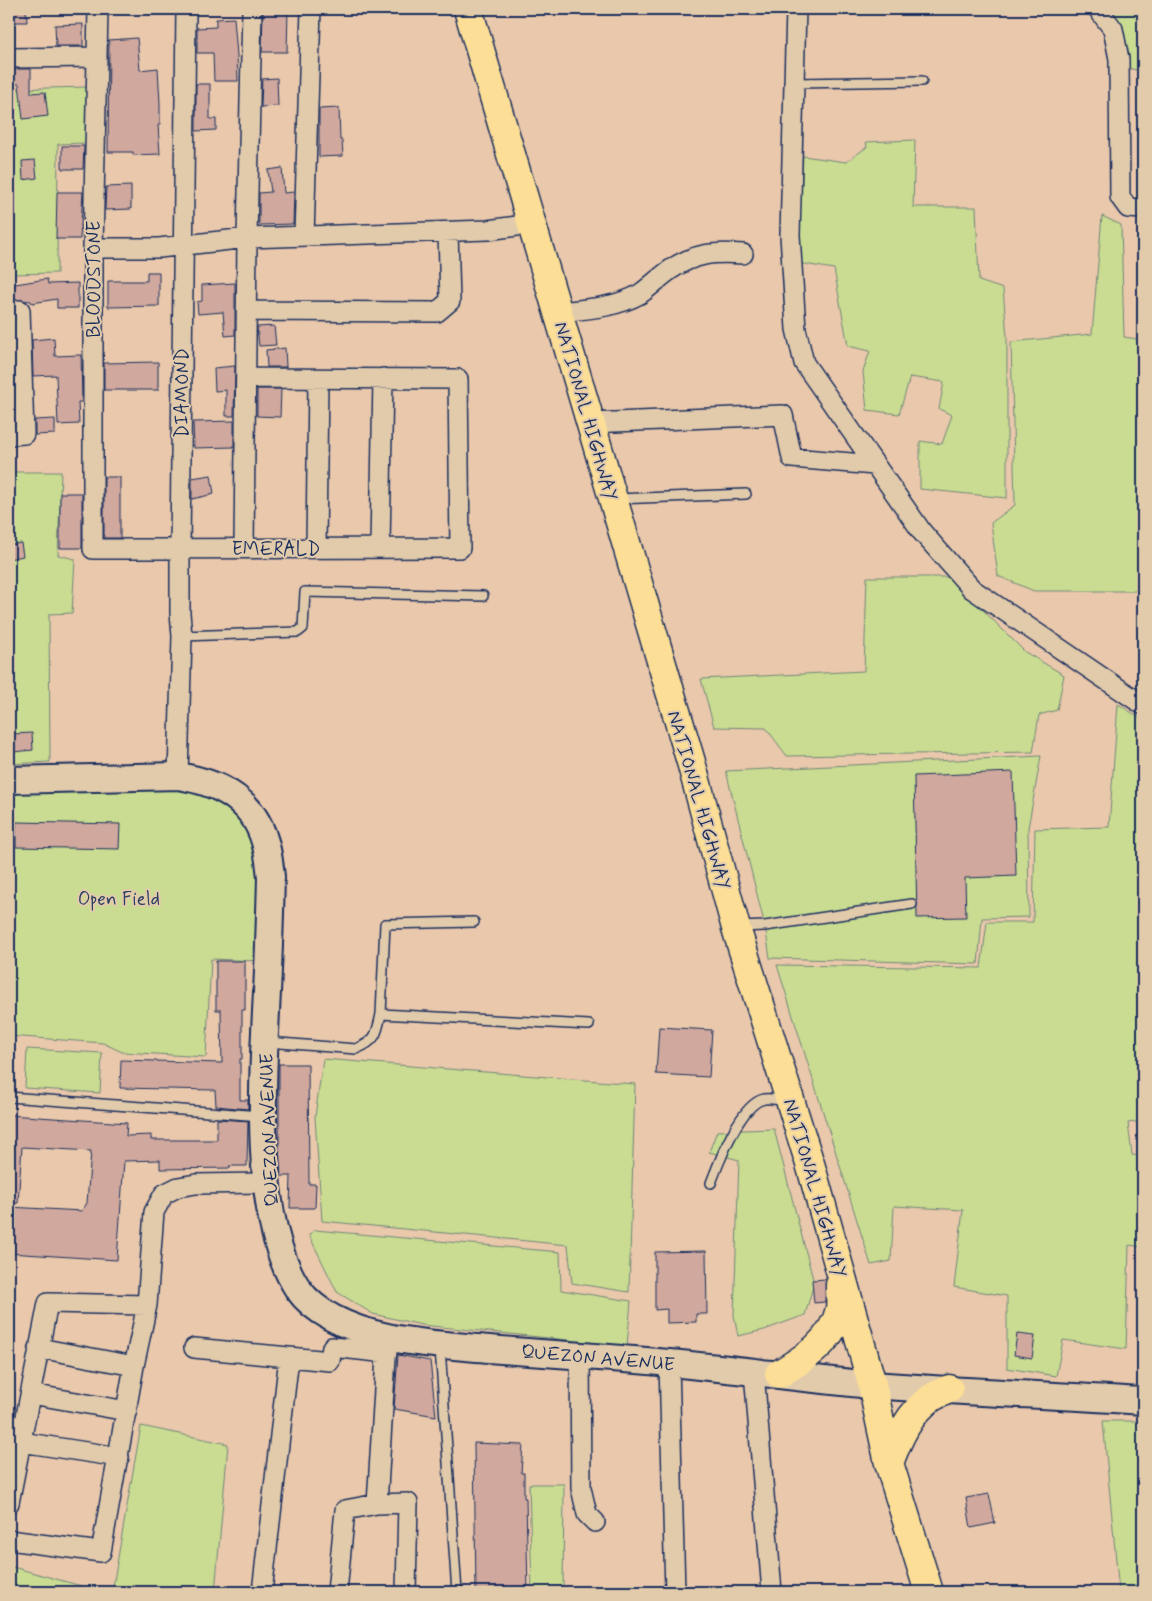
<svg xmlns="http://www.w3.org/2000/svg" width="1152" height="1601" font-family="Mynerve,sans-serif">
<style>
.green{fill:#c9dc91;stroke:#728678}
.building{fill:#d0a89d;stroke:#1b2f5e}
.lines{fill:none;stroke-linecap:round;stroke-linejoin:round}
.service-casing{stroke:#1b2f5e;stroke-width:12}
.minor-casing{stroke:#1b2f5e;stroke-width:22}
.secondary-casing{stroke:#1b2f5e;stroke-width:30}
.primary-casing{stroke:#1b2f5e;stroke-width:31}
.service{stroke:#e2cbab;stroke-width:9}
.minor{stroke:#e2cbab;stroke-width:19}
.secondary{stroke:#e2cbab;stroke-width:26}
.primary{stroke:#fcde96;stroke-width:28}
.labels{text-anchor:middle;stroke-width:4;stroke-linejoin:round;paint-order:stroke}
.street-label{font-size:19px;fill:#1b2f5e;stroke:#e2cbab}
.park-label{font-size:19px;fill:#2c4063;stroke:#e2cbab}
</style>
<rect width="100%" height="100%" fill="#e9c8ab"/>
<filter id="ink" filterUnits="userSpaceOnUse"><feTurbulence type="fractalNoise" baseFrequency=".02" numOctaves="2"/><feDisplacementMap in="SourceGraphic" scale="10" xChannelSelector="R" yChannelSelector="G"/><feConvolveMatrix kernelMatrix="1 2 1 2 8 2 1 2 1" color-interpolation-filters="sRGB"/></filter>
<g filter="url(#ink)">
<path class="green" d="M1106,9H1143V71L1126,68Z
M89,87L86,143L58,144L57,273L9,274V89Z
M915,140L913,207H976L979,281L1003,289L1007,337V498L920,489V441L942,444L952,415L939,409L944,382L910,377L899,414L867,410L863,372L870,351L848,346L834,269L798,263L803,156L846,162L867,147L866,142Z
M1102,216L1121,225L1124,337L1143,340V591H1034L998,576L991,523L1015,505L1011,342L1092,334Z
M9,472H61L58,555L75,559L72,613L49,614L50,762L9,764Z
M867,577H950L1025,652L1064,675L1057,710L1039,715L1033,752L787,756L766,728L714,727L701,679L864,671Z
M1118,704L1143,720V1121L1128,1123L1132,1155L1143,1156V1247L1129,1245L1126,1349L1063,1340L1056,1376L1007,1368V1296L954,1287L963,1210L894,1206L891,1261L871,1265L777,965L981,968L987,922H1033L1035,829L1109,827Z
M1041,756L1028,828L1029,917L982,918L978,964L770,958L765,926L726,771Z
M169,787L197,790L218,803L239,818L253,845L258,885L256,961L211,959L206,1057L122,1052L103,1043L9,1036V788Z
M27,1049L102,1053L100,1093L25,1088Z
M323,1059L635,1084L629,1292L572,1283L568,1245L322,1221L315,1117Z
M774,1129L814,1283L805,1315L764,1330L738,1336L734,1315L739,1160L709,1152L717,1131Z
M315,1230L560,1252L561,1290L631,1301L627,1346L422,1325L373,1314L337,1292L309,1235Z
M1103,1421H1143V1592H1119Z
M141,1426L228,1444L215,1592H112Z
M529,1484H564L563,1592H532Z
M9,1566L103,1592H9Z"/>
<path class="building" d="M9,9H26L27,22H9Z
M263,9H288L287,52H262Z
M234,18L237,55L238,81H214L213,53H197V28L216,27V19Z
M83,24V46H56L55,25Z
M137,38L140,70L158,68L160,103V125H158L160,154L133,155V152H108L109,40Z
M12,69H31V93L45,92L48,116L23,119L19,84H12Z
M277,78L278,106L261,107L262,79Z
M196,84H210V119H216V130L196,131Z
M339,108L340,140H342L343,156L319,157V109Z
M62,146H84L83,169H62Z
M35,160L37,178L23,180L22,161Z
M282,168L284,193L294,192L293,224L259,225V193L271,192L268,170Z
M131,186V209L105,210L106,187Z
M57,192H83L80,239H56Z
M147,272H159V306L108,307V281H147Z
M47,279L48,284L78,283V308H57V299L32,303L31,301L9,299V285Z
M235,283V335L225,336L223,312L198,314L197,302L202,301V285Z
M274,326L276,345L259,346L257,327Z
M54,338L55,356L81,355L82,402H78L79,424L58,425L56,375L33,376L32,340Z
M285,348L286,367H267L266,350Z
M158,362V390H104V363Z
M235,366L234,416H226V390L215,391L214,368Z
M257,389H281L280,417L257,416Z
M55,419V434L35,435V420Z
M234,421V447L194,448L193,422Z
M211,475L214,494L192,499V478Z
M104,477H120V538H104Z
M60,493H82V548H60Z
M21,543L23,556L9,559V545Z
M32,733L33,750L13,752L12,734Z
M1013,772L1016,876L965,878L966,917L917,918L914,776Z
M16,822L120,824L119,849L16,847Z
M216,961H245V1010H242V1059H240V1100H248V1109L216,1106L215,1090L120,1088L121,1060L222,1063L221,1010H216Z
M659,1027L712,1030L709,1077L656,1074Z
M279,1064H308L309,1184H316L315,1208H290L291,1176H281L279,1147Z
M9,1115L127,1123L126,1136L151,1135V1140H217V1119L248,1121L247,1166H229L231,1168L160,1169V1160L124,1161L117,1260L9,1253V1207L82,1211L87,1203L91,1151L22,1147L18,1203H9Z
M706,1251L707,1314H696V1322L667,1323V1309L655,1310V1252Z
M826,1279L825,1302L814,1303L812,1280Z
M1017,1334L1035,1336L1032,1358L1014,1355Z
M398,1355L430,1361L436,1416L394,1409Z
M474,1443L523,1445L521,1473H524V1498H526L528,1592H476Z
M989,1494L995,1523L971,1528L966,1498Z"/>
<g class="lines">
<g class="service-casing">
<path id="service" d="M795,83L922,81
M616,499L746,494
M182,636L298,632L303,628L305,592L483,596
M739,927L765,926L912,904
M381,1014L385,924L474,922
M267,1042L356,1049C376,1041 377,1034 381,1014L589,1025
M9,1097L261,1116
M711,1183C719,1162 740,1104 764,1099C771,1098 781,1100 788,1101
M440,1348L457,1592"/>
</g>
<g class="minor-casing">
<path id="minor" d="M98,9L93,248V549L460,548L458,379L246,378
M796,9L790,235L796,329L804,363L922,532L972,589L1143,705
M1098,9L1113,29L1119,59L1120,197L1128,208L1143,209
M9,58L96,57
M304,236L311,9
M93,248H159L247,238L488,230L531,224
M9,310H20L24,434L9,435
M248,311L437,312L450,301L448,232
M558,312C586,309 615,308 640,294C650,287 660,277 670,270C694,253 714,252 743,254
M590,423L783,415L792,458L875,465
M380,547L383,378
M244,548L247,238L252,9
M316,548L318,379
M178,776L182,636L180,613V548L186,9
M39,1348L134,1366
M194,1348L330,1361L332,1347L387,1353
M580,1356L581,1488L587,1514L595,1522
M669,1363L675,1592
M754,1372L772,1592
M31,1394L127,1411
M21,1442L119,1457
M9,1503L48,1303L147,1305
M377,1504L387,1341
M9,1540L101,1552L134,1366L147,1305L154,1212L164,1194L178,1187L196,1184L267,1183
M262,1592L289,1357
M337,1592L345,1510L377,1504L408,1503L406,1592"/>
</g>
<g class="secondary-casing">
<path id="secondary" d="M9,780L178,776C223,783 257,802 267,850C269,858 270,868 271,877C270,915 269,954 267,992C263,1074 252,1220 298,1289C318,1317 355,1330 387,1337C420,1344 455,1346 489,1349C549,1354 609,1357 669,1363C737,1369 805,1379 873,1385C963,1392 1053,1395 1143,1401"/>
</g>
<g class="primary-casing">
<path id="primary" d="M468,9L691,762L736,928L811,1167L872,1384L889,1463L929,1592
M779,1374C805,1358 833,1341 840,1309C841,1302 840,1293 840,1285
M889,1463C898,1439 909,1413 931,1398C937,1394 943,1392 949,1389"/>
</g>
<use href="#service" class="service"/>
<use href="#minor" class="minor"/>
<use href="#secondary" class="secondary"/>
<use href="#primary" class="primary"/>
</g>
</g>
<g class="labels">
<g class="street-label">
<text transform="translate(93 279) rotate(-90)" y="7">BLOODSTONE</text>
<text transform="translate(181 393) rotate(-90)" y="7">DIAMOND</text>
<text transform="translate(587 411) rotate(74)" y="7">NATIONAL HIGHWAY</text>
<text x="276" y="555">EMERALD</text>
<text transform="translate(700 800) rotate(74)" y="7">NATIONAL HIGHWAY</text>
<text transform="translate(268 1130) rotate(-92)" y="7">QUEZON AVENUE</text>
<text transform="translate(816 1188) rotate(74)" y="7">NATIONAL HIGHWAY</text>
<text transform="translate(598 1357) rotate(5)" y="7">QUEZON AVENUE</text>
</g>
<g class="park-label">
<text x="119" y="905">Open Field</text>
</g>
</g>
<rect width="1152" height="1601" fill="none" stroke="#e2cbab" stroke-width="30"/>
<rect x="15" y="15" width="1122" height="1571" fill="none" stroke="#1b2f5e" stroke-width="2" filter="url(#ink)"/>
</svg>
